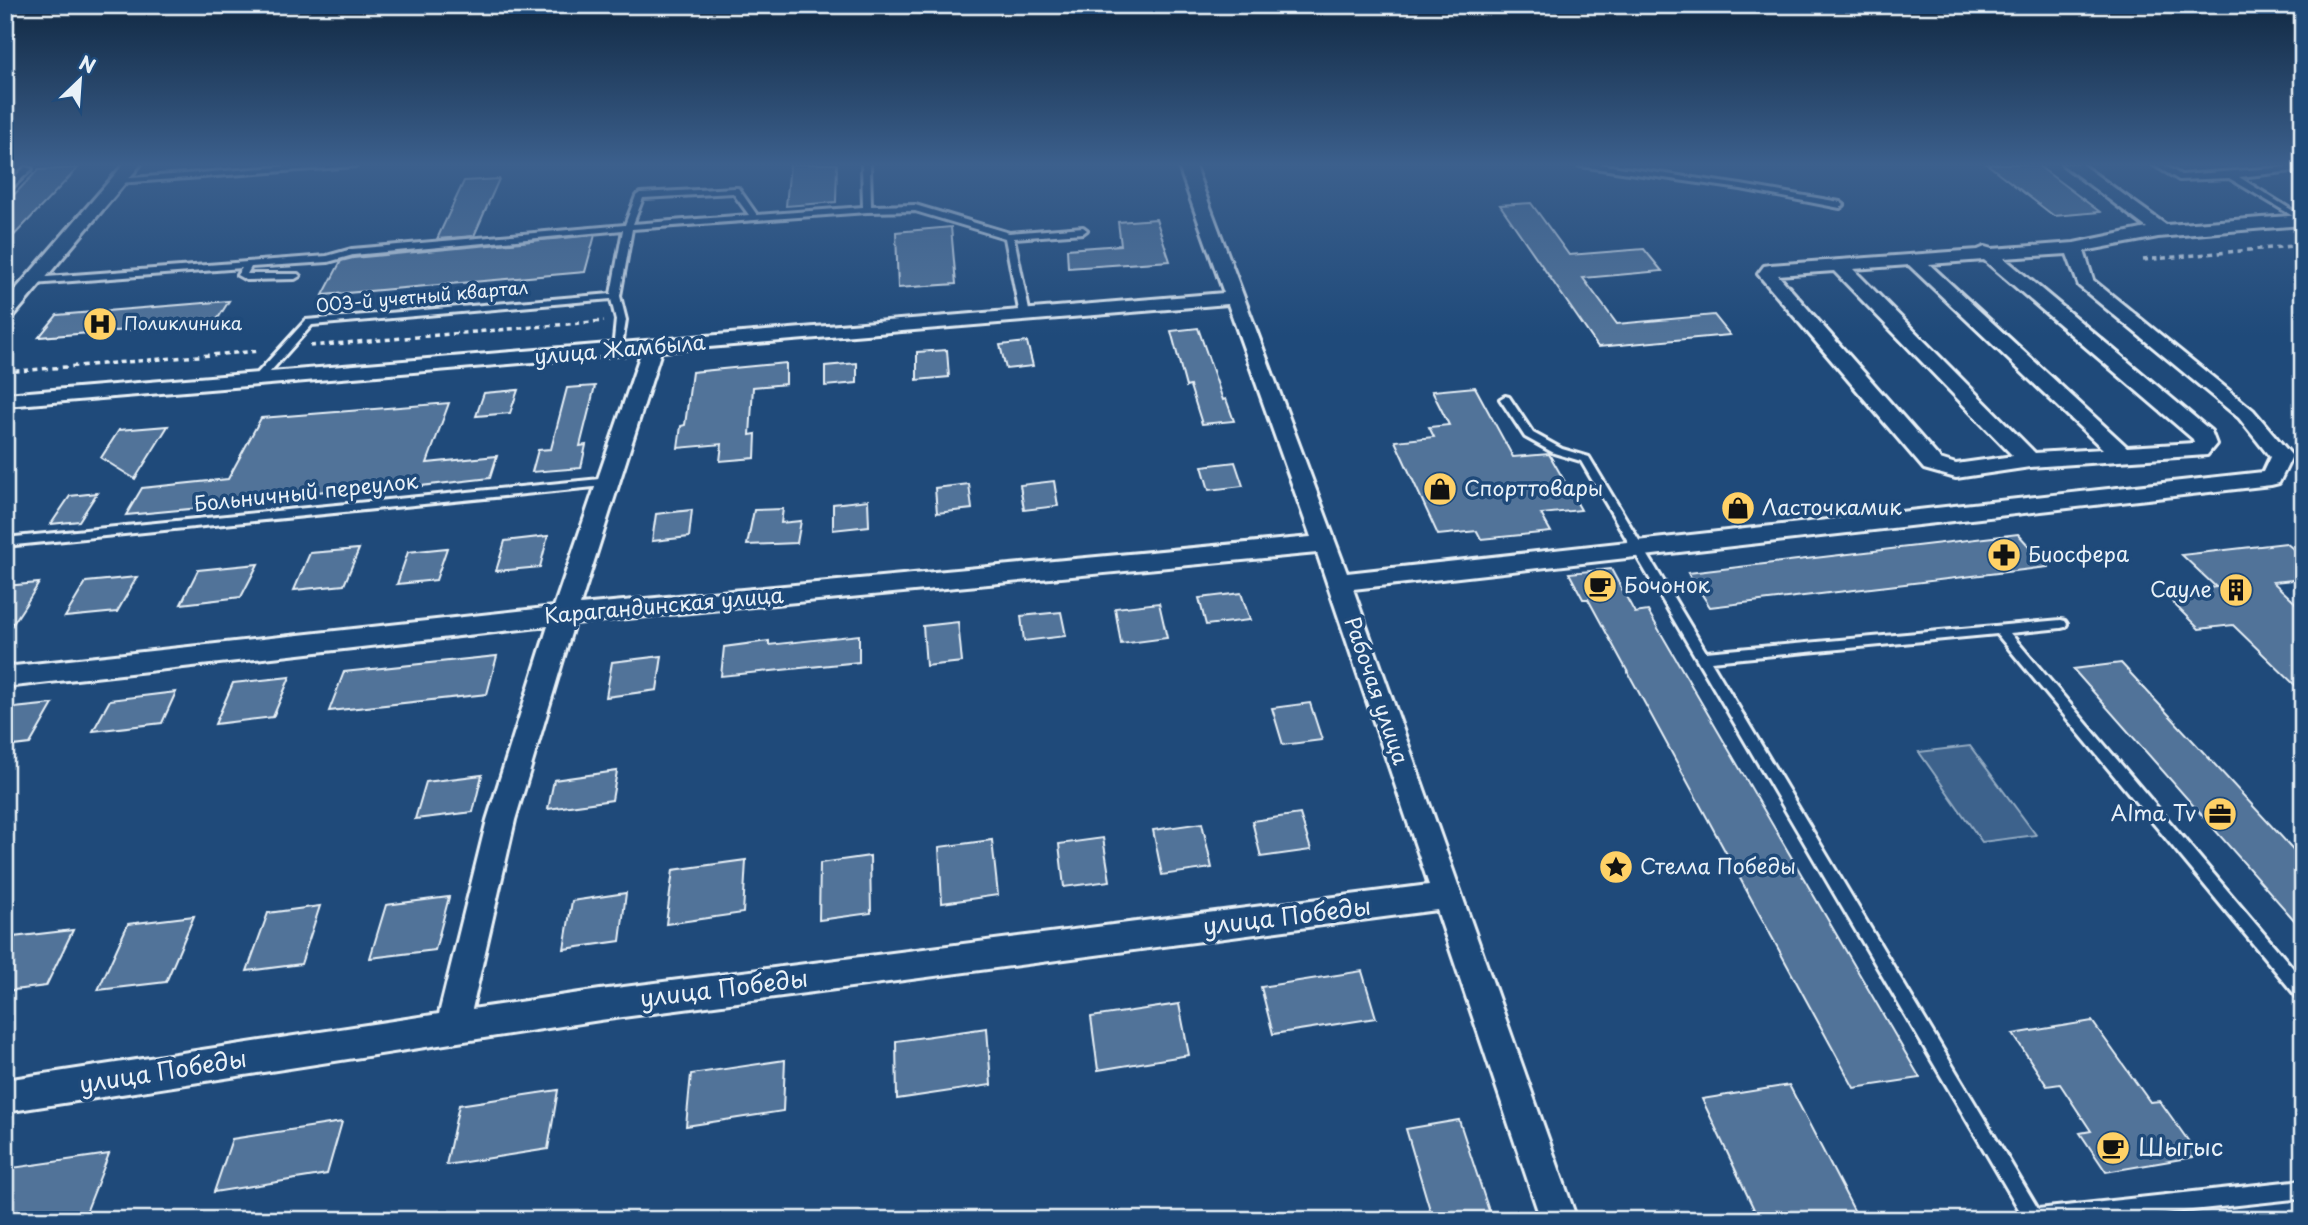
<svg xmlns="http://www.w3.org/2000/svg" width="2308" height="1225" font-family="'Playpen Sans',sans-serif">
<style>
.green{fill:#3c628c;stroke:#92aac2;stroke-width:2}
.building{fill:#517399;stroke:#e8f1f8;stroke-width:2}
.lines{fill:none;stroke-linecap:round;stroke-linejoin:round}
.lane-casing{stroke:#e8f1f8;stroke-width:6}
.street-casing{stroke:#e8f1f8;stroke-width:6}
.path{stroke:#e8f1f8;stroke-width:3.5;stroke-dasharray:5 4.5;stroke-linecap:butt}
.lane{fill:#1f4a7a;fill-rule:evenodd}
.street{fill:#1f4a7a;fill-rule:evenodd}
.labels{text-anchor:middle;stroke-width:7;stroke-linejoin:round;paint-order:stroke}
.far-street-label{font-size:18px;fill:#e8f1f8;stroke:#1f4a7a}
.far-poi-label{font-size:18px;fill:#e8f1f8;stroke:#1f4a7a;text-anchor:start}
.street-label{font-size:21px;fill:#e8f1f8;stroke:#1f4a7a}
.poi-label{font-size:21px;fill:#e8f1f8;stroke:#1f4a7a;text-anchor:start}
.near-street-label{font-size:24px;fill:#e8f1f8;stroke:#1f4a7a}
.near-poi-label{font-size:24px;fill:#e8f1f8;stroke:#1f4a7a;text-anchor:start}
</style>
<rect width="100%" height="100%" fill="#1f4a7a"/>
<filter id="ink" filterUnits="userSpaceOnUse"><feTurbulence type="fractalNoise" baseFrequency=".0143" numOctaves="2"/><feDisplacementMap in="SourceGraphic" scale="14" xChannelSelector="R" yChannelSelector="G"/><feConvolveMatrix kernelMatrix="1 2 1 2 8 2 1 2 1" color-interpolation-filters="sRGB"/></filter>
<g filter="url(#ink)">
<path class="green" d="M1970,746L2036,835L1982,842L1919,752Z"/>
<path class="building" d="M790,164H837L836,202L786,206Z
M1987,164H2036L2100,212L2054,216Z
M78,168L5,245V204L38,170Z
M499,179L474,236L437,239L464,181Z
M1531,203L1569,255L1644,249L1662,271L1583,278L1617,324L1714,315L1730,335L1598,347L1500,205Z
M1156,219L1170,261L1068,268L1067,249L1121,245L1118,222Z
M951,227L956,284L898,288L896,232Z
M595,235L585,272L323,295L341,261L353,258Z
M229,301L215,323L39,337L57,315Z
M1198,328L1223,400L1226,399L1234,421L1202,424L1190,386L1186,387L1171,331Z
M1027,342L1033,366L1006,369L1000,345Z
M947,350L949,377L917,380V352Z
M786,363V384L753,387L750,435L756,434L755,458L720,461L722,444L678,448L681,426L685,425L692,372Z
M857,363V383L825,386V366Z
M595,386L580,446L586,445L581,468L532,472L538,450L551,449L567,388Z
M1475,387L1513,457L1549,454L1581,510L1541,514L1551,532L1481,539L1477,531L1438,535L1395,441L1434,437L1429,427L1449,425L1432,391Z
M518,390L510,413L476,416L484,393Z
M449,403L427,463L497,456L490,478L377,491L379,486L265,497L263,502L126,515L142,488L228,479L261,418Z
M168,426L135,479L101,458L119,430Z
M1235,462L1243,486L1209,490L1202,466Z
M1054,481L1058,506L1024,510L1020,485Z
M969,484L972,509L937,513L935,488Z
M97,493L79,521L51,524L70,496Z
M868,500L869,526L833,530V504Z
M783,509L781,523L801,521L797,543L747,545L754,510Z
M692,510L689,537L652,541L656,514Z
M2018,534L2048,567L1710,607L1688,573Z
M548,536L540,567L496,571L505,541Z
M2286,543L2303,557V579L2273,582L2303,610V693L2233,625L2199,629L2164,594L2216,587L2182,555Z
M447,548L436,580L397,584L408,552Z
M359,549L344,585L294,590L310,553Z
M258,564L241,597L181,604L198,570Z
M1611,569L1635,613L1648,611L1920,1078L1854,1088L1588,599H1583L1569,573Z
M137,577L117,612L65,617L86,582Z
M39,583L26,604L5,636V586Z
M1241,593L1250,620L1206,625L1199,598Z
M1159,603L1167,638L1121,644L1115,608Z
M1061,612L1066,636L1024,641L1021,616Z
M958,622L962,662L926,666L923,626Z
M859,635V662L721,676L724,647L769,641V645Z
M497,656L487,694L329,711L344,672Z
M662,656L657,690L606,697L612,662Z
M2121,663L2303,860V930L2073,669Z
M290,677L273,717L215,724L233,683Z
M176,692L162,723L93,731L110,700Z
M1310,703L1322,740L1283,745L1272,708Z
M53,704L30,744L5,747V709Z
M617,771L612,800L548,809L554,780Z
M482,775L473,812L415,819L426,782Z
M1300,814L1311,850L1261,857L1252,821Z
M1202,823L1212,868L1162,875L1153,830Z
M1103,838L1110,881L1064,887L1059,844Z
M992,840L998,895L942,903L939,847Z
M870,856L871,913L819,920L820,863Z
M746,860L743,913L666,924L673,870Z
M626,893L620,941L564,949L572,901Z
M449,897L435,950L370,958L386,905Z
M320,906L301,964L247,971L268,913Z
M194,916L166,982L98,990L128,924Z
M73,930L46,986L5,991V938Z
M1362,971L1376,1018L1273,1034L1261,987Z
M1179,1004L1189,1055L1098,1070L1091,1017Z
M2092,1021L2150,1102L2160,1101L2199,1156L2106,1172L2080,1133L2091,1131L2060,1084L2047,1086L2013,1034Z
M987,1028L991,1085L897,1099L896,1041Z
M785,1060L783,1111L686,1126L691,1074Z
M1789,1085L1859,1220H1759L1702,1099Z
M558,1090L548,1149L446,1165L459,1105Z
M1459,1120L1492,1220H1433L1406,1129Z
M342,1122L327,1174L214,1192L232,1139Z
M109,1154L85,1215L56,1220H5V1169Z"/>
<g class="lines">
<g class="lane-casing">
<path id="lane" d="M319,164H359L355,166L118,183L114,181L118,179Z
M862,164H870L871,206L915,205L1009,233L1083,227L1087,230L1083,233L1014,238L1030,315L1025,318L1020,315L1005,238L915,211L867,212L632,229L620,296L626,320L621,352L618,353L613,350L616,320L611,299L312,325L261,382H253V378L306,320L611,294L623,230L353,255L328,262L251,267L247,274H298L300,276L295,279L246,280L237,275L242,268L33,284L28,281L33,278L327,256L352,249L625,225L636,196L640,193L735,188H738L757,215L863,207ZM733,193L749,215L633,224L643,198Z
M1576,164H1598L1741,185L1840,202L1844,205L1840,208L1741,189L1580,166Z
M2152,164H2162L2181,175L2303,166V170L2239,177L2303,217V222L2229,178L2179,180Z
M25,167L32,169L5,194V187Z
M1505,396L1509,397L1533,433L1562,449L1589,457L1706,652L2061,620L2065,621L2067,624L2065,627L2061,628L2010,633L2303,980V999L2297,997L1997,634L1711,661L2038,1209L2303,1180V1198L2100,1220H2012L2015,1214L2020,1211L1581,461L1554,453L1525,437L1500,399Z
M610,478L614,479L616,482L614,485L5,546V538Z"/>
</g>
<g class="street-casing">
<path id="street" d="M124,164H141L12,318L5,320V302Z
M1178,164H1194L1347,573L2263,472L2270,457L2239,418L2079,286L2067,254L2004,258L2211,431L2216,444L2207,455L2030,467L1956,478L1924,469L1758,274L1764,266L1770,265L1978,250L1985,247L1992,249L2074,243L2147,228L2062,164H2081L2166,225L2303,215V225L2158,237L2084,251L2093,280L2253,410L2292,456L2279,483L2271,485L1353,589L1577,1220H1541L1437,910L600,1020L5,1112V1080L439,1014L487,820L548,626L5,687V667L554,607L641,353L5,406V394L1224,293ZM1984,260L2193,439L2194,443L2127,447L1929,264ZM1909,265L2103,449L2035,453L1853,269ZM1834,271L2013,456L1956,464L1940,459L1778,275ZM1228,304L1311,537L580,605L661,351ZM1317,553L1429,885L600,990L472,1009L515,820L574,623Z"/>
</g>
<path class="path" d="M2143,260L2303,245
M310,346L604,321
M5,372L259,351"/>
<use href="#lane" class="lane"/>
<use href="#street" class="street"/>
</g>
</g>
<linearGradient id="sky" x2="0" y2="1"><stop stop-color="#112943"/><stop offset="0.49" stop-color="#3c608d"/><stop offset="1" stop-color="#3c608d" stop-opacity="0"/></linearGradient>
<rect width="2308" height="336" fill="url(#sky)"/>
<defs>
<g id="hospital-disc" transform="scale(1.75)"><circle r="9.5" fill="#ffd166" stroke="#1f4a7a"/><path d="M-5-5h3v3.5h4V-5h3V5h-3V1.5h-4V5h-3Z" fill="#111"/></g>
<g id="shop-disc" transform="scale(1.75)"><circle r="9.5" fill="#ffd166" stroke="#1f4a7a"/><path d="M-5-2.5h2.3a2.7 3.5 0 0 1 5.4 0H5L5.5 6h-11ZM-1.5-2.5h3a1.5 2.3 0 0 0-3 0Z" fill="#111"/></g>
<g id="pharmacy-disc" transform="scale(1.75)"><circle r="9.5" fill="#ffd166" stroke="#1f4a7a"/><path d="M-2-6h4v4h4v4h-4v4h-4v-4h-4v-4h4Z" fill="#111"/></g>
<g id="cafe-disc" transform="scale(1.75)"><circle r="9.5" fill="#ffd166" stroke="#1f4a7a"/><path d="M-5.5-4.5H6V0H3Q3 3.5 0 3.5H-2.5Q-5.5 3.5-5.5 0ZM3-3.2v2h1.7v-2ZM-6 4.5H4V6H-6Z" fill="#111"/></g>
<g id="building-disc" transform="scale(1.75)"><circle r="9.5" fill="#ffd166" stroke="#1f4a7a"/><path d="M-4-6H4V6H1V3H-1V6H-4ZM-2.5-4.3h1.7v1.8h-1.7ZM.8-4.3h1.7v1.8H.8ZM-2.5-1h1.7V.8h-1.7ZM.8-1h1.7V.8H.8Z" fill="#111"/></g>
<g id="office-disc" transform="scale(1.75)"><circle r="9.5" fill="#ffd166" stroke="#1f4a7a"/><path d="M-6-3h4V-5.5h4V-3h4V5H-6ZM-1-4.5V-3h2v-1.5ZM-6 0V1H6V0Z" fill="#111"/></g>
<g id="sight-disc" transform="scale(1.75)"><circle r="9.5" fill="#ffd166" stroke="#1f4a7a"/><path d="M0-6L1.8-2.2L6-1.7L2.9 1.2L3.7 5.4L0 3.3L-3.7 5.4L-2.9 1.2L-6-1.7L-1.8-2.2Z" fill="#111"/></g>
</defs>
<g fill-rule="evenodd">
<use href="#hospital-disc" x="100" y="324"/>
<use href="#shop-disc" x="1440" y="489"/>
<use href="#shop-disc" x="1738" y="508"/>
<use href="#pharmacy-disc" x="2004" y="555"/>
<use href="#cafe-disc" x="1600" y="586"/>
<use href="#building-disc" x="2236" y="590"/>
<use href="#office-disc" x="2220" y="814"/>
<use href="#sight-disc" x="1616" y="867"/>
<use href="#cafe-disc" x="2113" y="1148"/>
</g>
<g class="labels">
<g class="far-street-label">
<text transform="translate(422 297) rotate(-5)" y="6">003-й учетный квартал</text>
</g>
<g class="far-poi-label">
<text x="124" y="330">Поликлиника</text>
</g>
<g class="street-label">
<text transform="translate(620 350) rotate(-5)" y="7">улица Жамбыла</text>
<text transform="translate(306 493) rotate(-6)" y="7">Больничный переулок</text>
<text transform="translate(664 606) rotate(-5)" y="7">Карагандинская улица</text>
<text transform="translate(1376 691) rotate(71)" y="7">Рабочая улица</text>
</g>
<g class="poi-label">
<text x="1464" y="496">Спорттовары</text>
<text x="1762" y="515">Ласточкамик</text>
<text x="2028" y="562">Биосфера</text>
<text x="1624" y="593">Бочонок</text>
<text x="2212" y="597" text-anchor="end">Сауле</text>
<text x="2196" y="821" text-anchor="end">Alma Tv</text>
<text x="1640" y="874">Стелла Победы</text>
</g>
<g class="near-street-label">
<text transform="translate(1287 917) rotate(-7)" y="8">улица Победы</text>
<text transform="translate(724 989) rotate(-7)" y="8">улица Победы</text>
<text transform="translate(163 1072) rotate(-9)" y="8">улица Победы</text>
</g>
<g class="near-poi-label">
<text x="2138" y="1156">Шыгыс</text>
</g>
</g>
<rect width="2308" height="1225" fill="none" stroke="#1f4a7a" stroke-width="28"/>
<rect x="14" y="14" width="2280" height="1197" fill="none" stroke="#e8f1f8" stroke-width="2.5" filter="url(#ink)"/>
<g transform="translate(80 80) rotate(25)" stroke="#1f4a7a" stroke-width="5" paint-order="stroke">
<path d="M0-5L12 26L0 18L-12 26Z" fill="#e8f1f8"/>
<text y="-10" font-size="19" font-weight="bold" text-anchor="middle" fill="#e8f1f8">N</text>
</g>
</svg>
